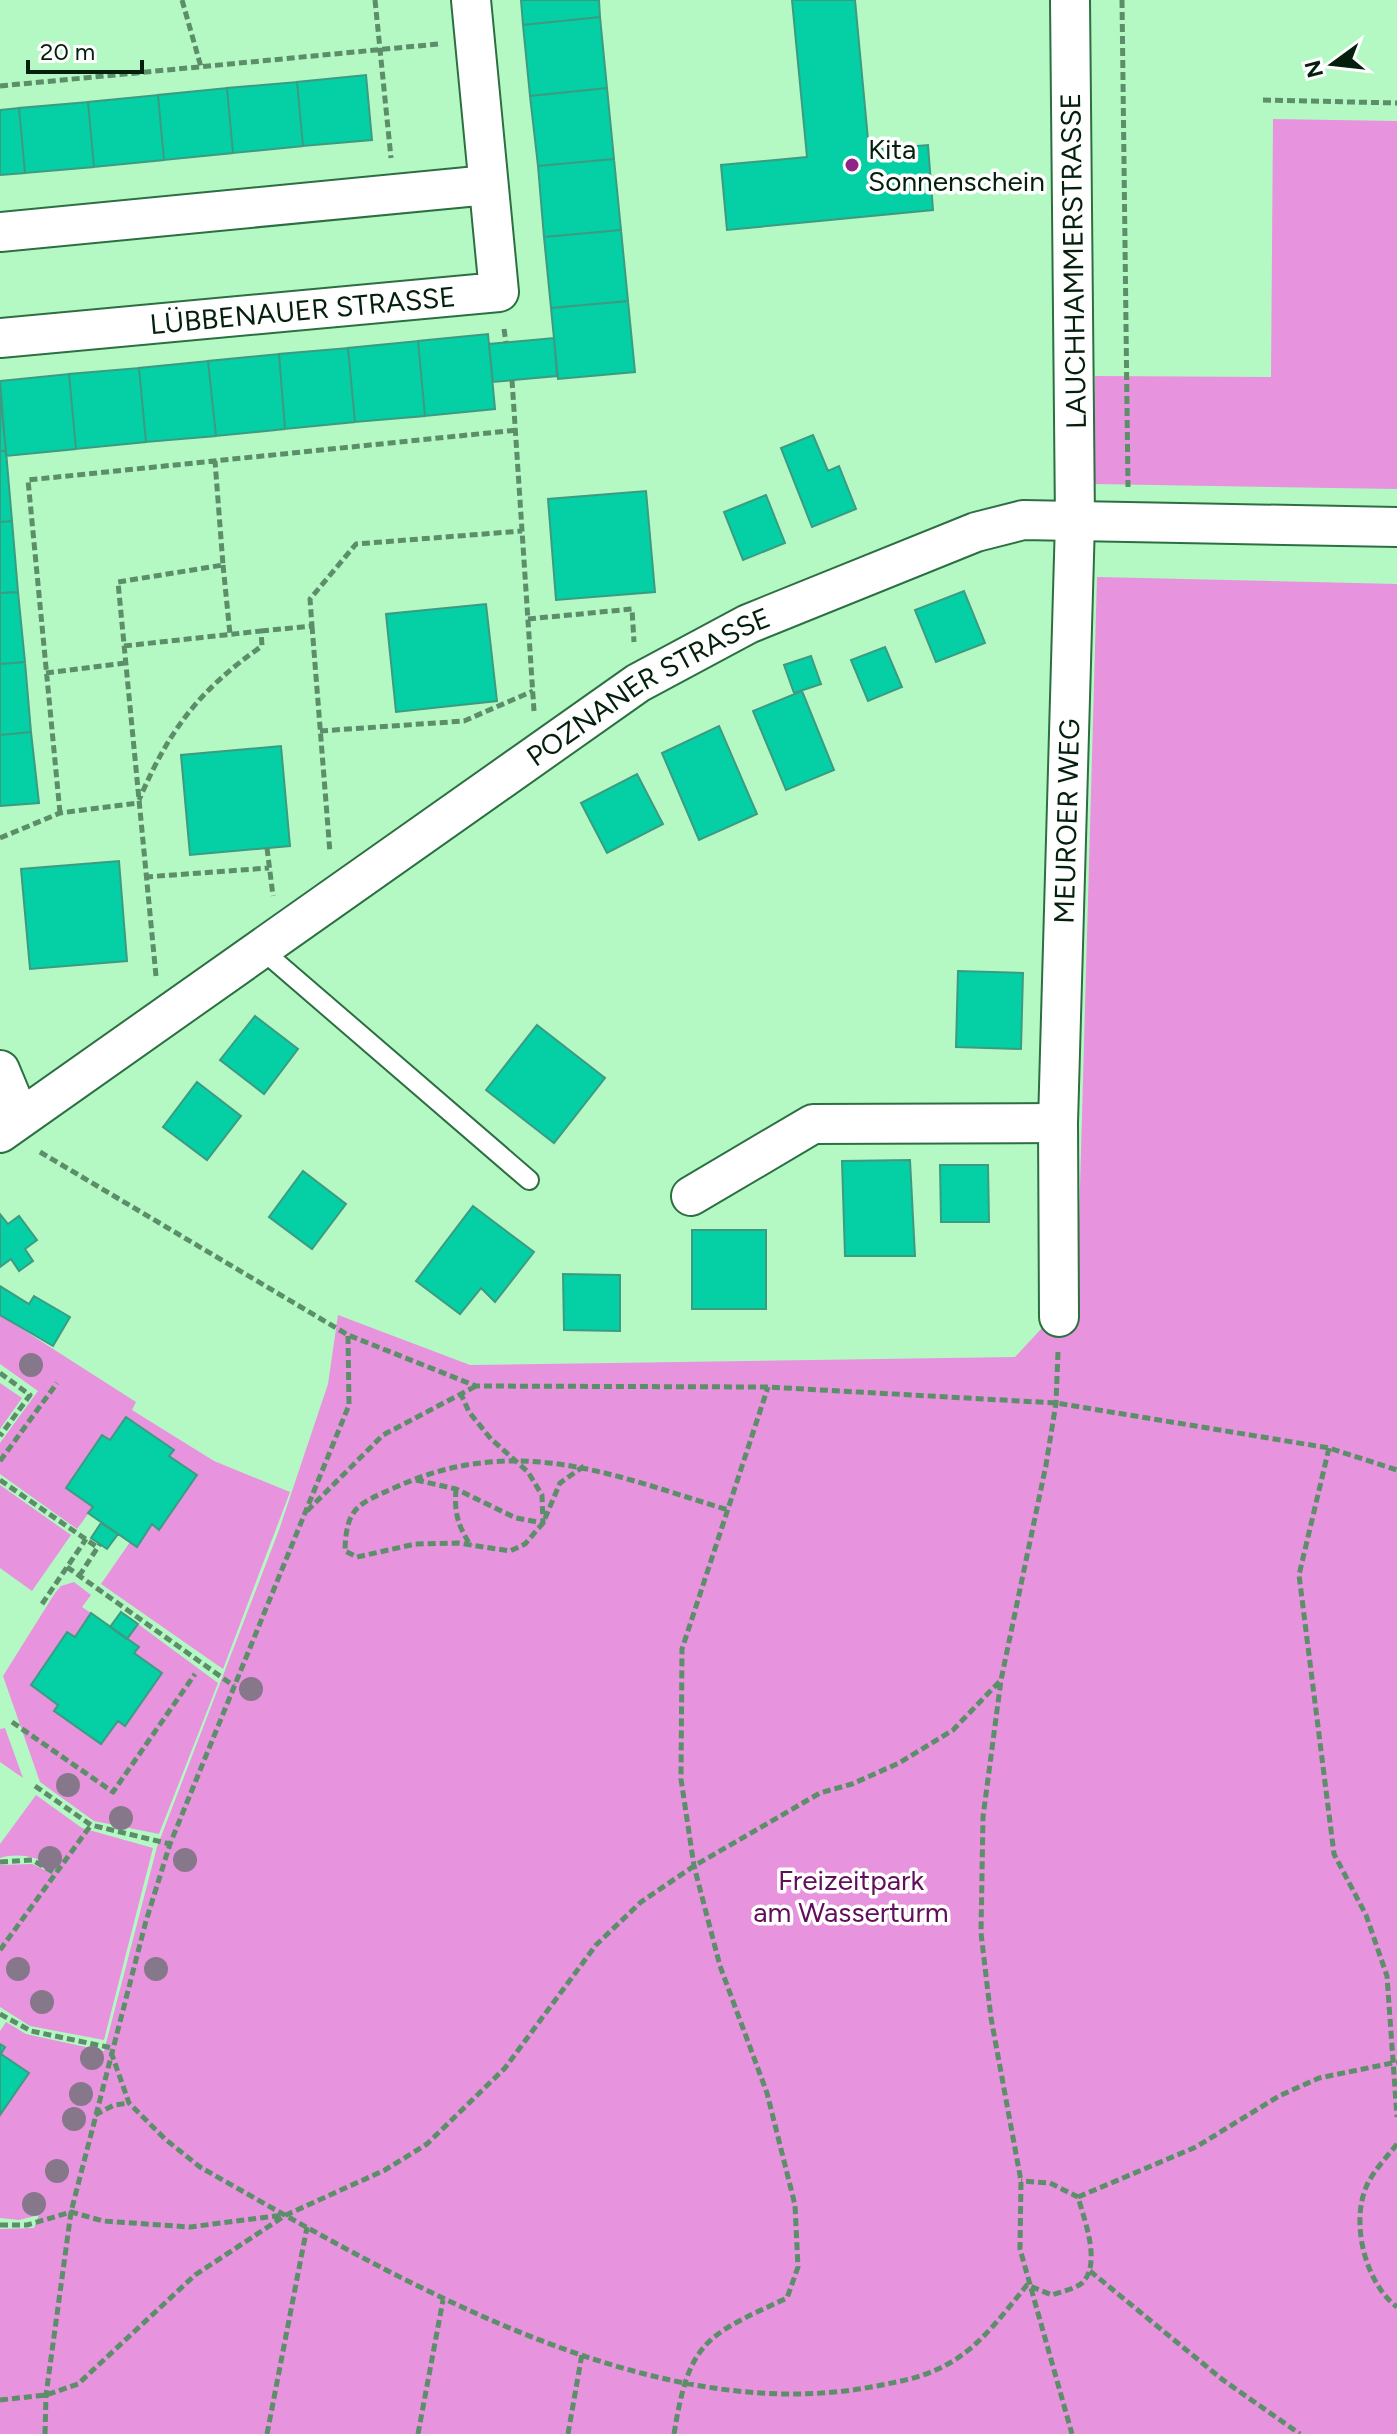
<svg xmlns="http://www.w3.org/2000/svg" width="1397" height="2434" font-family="Figtree,sans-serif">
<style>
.green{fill:#e893dd}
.building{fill:#04cfa5;stroke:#3c9b81;stroke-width:2}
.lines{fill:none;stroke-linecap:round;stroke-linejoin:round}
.service-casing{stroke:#2d6f42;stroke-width:22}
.minor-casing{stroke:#2d6f42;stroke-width:42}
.path{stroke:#5d8e6a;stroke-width:5;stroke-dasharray:8 4;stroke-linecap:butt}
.service{stroke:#fff;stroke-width:18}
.minor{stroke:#fff;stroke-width:38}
.tree{fill:#86788a}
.poi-dot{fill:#902588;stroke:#fff;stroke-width:3}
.labels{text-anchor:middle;stroke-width:7;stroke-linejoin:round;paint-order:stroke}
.poi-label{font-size:28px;fill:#04200d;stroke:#fff;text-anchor:start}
.street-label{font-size:28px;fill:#04200d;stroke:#fff}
.park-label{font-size:28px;fill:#610f5b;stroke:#fff}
</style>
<rect width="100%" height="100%" fill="#b4f9c4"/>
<path class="green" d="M1273,119L1397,121V489L1094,484L1095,376L1271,377Z
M1097,577L1397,584V2434H0V2229L34,2228L39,2215L19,2220L0,2218V2115L28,2074L1,2054L5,2048L0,2044V2031L6,2022L26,2034L104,2051L157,1847L279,1530L328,1384L338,1315L470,1365L1015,1357L1041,1329L1076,1330Z
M0,1315L136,1402L132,1410L214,1461L290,1492L223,1669L101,1584L130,1542L137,1546L152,1524L160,1529L197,1476L169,1456L173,1449L126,1417L110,1440L102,1435L66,1488L93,1507L77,1529L0,1474V1443L38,1391L0,1364Z
M0,1383L22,1398L0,1429Z
M0,1485L71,1535L32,1591L0,1568Z
M74,1582L91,1595L82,1607L91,1613L75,1637L67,1633L31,1685L58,1705L55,1711L101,1744L118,1721L125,1726L162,1673L134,1653L138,1647L127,1639L138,1624L218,1683L159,1834L94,1821L40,1782L3,1676L55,1593L61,1586Z
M5,1728L23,1778L0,1762V1729Z
M36,1795L82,1828L153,1848L104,2040L30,2026L0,2007V1865L32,1864L47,1871L50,1865C35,1856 17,1853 0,1858V1844Z"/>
<path class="building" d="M521,0H599L600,17L523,25Z
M792,0H855L869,150L928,145L933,210L727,230L721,165L807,157Z
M600,17L607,88L530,96L523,25Z
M366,75L372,140L303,146L297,82Z
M297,82L303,146L233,153L227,88Z
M227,88L233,153L164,160L158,95Z
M607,88L614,159L538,166L530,96Z
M158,95L164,160L94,167L88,102Z
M88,102L94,167L25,173L19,108Z
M19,108L25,173L0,175V110Z
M614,159L621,230L544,237L538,166Z
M621,230L628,301L551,308L544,237Z
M628,301L635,372L558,379L551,308Z
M488,334L495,409L425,416L418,341Z
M554,338L557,376L493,382L489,344Z
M418,341L425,416L355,422L348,348Z
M348,348L355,422L285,429L279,354Z
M279,354L285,429L216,436L208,361Z
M208,361L216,436L146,442L139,368Z
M139,368L146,442L76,449L69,374Z
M69,374L76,449L6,456L0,381Z
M0,395L6,451H0Z
M813,435L828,471L839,466L856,509L812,527L781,448Z
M0,451H6L12,521L0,522Z
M646,491L655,592L556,600L548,499Z
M766,495L785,543L743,560L724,512Z
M12,521L18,592L0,593V522Z
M964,591L985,643L936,662L915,610Z
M18,592L25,662L0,664V593Z
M486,604L497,701L396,712L386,614Z
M885,647L902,687L868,701L851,660Z
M811,656L821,684L794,693L784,665Z
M25,662L31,732L0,735V664Z
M802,691L834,770L786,790L753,711Z
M719,726L757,814L699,840L662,753Z
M31,732L39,803L0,806V735Z
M281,746L290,846L190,855L181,755Z
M637,774L663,824L607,853L581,803Z
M119,861L127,961L30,969L21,869Z
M958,971L1023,973L1021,1049L956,1047Z
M255,1016L298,1049L264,1094L220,1060Z
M537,1025L605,1078L554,1143L486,1090Z
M197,1082L241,1116L207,1160L163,1127Z
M910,1160L915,1256H845L842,1161Z
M940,1165H988L989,1222H941Z
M303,1171L346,1204L312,1249L269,1217Z
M473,1206L534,1252L495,1302L481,1288L460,1314L416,1281Z
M0,1214L8,1224L19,1216L37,1240L25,1249L33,1261L19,1271L11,1259L0,1267Z
M692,1230H766V1309H692Z
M563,1274L620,1275V1331L564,1330Z
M0,1286L29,1304L34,1296L70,1317L53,1346L0,1315Z
M126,1417L174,1450L169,1456L197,1475L159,1530L152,1524L137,1547L88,1513L93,1507L66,1488L102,1435L110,1440Z
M101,1523L118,1534L107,1549L91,1538Z
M121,1612L138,1624L127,1639L110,1627Z
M91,1613L139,1647L134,1653L162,1673L125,1726L118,1721L101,1744L54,1711L58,1705L31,1685L67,1632L75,1637Z
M0,2044L5,2047L1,2054L29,2073L0,2115Z"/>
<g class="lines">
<g class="service-casing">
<path id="service" d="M261,949L529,1180"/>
</g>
<g class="minor-casing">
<g id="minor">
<path d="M0,232L488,185"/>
<path id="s1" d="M0,338L499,292L471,0"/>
<path d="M0,1070L20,1118"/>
<path id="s2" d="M0,1133L638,683L748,624L976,532L1023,520L1397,527"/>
<path d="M691,1196L813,1124L1058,1123"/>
<path id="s3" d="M1059,1317L1058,1123L1075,521L1070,0"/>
</g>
</g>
<path class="path" d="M182,0L201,67
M375,0L391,158
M1122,0L1128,487
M0,86L438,44
M1263,100L1397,103
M504,329L506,343
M512,380L534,711
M223,565L230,634
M528,619L632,609L634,642
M312,626L330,853
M261,631L312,626L310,599L356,544L522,531
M124,646L261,631L262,646C199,690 169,730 139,800
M46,673L125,663
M320,731L464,721L533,691
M60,813L28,480L517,430
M0,838L60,813L138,803
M267,848L273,896
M145,877L269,868
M156,976L118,582L223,565L215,461
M40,1152L348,1335L476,1386L768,1387L1056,1403L1329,1448L1397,1470
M1058,1352L1056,1403L1046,1465L1001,1680L983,1817L981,1933L991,2018L1021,2181L1020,2249L1072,2434
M0,1373L30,1395L0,1436
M1329,1448L1299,1575L1334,1854L1366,1915L1387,1976L1397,2117
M0,1461L57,1383
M584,1466L560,1483L543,1523L525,1544L510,1551L458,1543L415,1544L357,1557L345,1551C346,1507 358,1504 396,1487C516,1433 611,1474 728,1510
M0,1480L97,1547
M416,1480L456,1489L516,1518L543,1523L542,1495L528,1472L491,1439L469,1412L461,1394
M456,1489C454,1513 458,1526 471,1546
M307,1511L383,1435L476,1386
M67,1567L234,1686
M79,1576L100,1544
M42,1604L86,1539
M12,1722L113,1792L195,1674
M35,1786L91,1825L170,1844
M0,1862L32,1860L55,1873
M0,1950L91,1825
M0,2014L31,2031L112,2048
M111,2052L129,2103L165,2139L200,2167C389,2274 645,2429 871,2387C897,2382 922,2378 946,2365C979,2348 1004,2313 1027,2285L1052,2295C1060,2292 1075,2289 1082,2283C1102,2264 1084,2219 1078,2197L1050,2183L1021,2181
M95,2115L114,2105L129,2103
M1397,2144C1387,2157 1374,2170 1367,2185C1350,2222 1365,2283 1397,2307
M1078,2197L1196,2147L1279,2096L1319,2078L1397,2062
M0,2225H27L71,2212L103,2221L190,2227L283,2215
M1090,2271L1223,2380L1300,2434
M0,2400L46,2395L78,2384L195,2275L286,2215L385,2170L427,2144L505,2068L596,1945L641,1902L694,1866L820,1793L852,1784L899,1763L953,1730L1001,1680
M45,2434L46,2395L71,2212L146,1921L170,1844L349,1405L348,1335
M267,2434L307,2227
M418,2434L443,2300
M568,2434L582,2354
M674,2434C689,2341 705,2336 787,2298L798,2267L795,2205L767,2093L720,1966L694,1866L681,1779L682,1649L768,1387"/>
<use href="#service" class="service"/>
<use href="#minor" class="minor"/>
</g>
<g class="tree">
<circle cx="31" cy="1365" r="12"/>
<circle cx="251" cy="1689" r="12"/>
<circle cx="68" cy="1785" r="12"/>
<circle cx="121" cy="1818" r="12"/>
<circle cx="50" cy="1858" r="12"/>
<circle cx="185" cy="1860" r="12"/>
<circle cx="18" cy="1969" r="12"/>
<circle cx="156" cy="1969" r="12"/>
<circle cx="42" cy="2002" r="12"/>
<circle cx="92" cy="2058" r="12"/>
<circle cx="81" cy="2094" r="12"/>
<circle cx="74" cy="2119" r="12"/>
<circle cx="57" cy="2171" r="12"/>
<circle cx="34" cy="2204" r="12"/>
</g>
<circle class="poi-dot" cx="852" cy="165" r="8"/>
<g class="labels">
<g class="poi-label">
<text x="868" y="159">Kita<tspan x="868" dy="32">Sonnenschein</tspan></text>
</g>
<g class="street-label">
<text transform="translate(1073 261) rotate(-91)" y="10">LAUCHHAMMERSTRASSE</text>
<text dy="10" stroke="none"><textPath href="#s1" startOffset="304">LÜBBENAUER STRASSE</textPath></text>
<text dy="10" stroke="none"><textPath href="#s2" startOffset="788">POZNANER STRASSE</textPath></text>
<text dy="10" stroke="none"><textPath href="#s3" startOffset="496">MEUROER WEG</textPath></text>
</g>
<g class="park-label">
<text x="851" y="1890">Freizeitpark<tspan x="851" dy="32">am Wasserturm</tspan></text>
</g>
</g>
<g transform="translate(1333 64) rotate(255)" stroke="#ffffff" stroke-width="6" paint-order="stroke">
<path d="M0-6L14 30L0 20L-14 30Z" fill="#04200d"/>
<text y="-12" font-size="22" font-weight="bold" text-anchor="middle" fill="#04200d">N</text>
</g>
<path d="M28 60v12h114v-12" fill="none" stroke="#04200d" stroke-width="4"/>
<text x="40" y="60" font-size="24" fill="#04200d" stroke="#ffffff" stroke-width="6" paint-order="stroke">20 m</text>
</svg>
